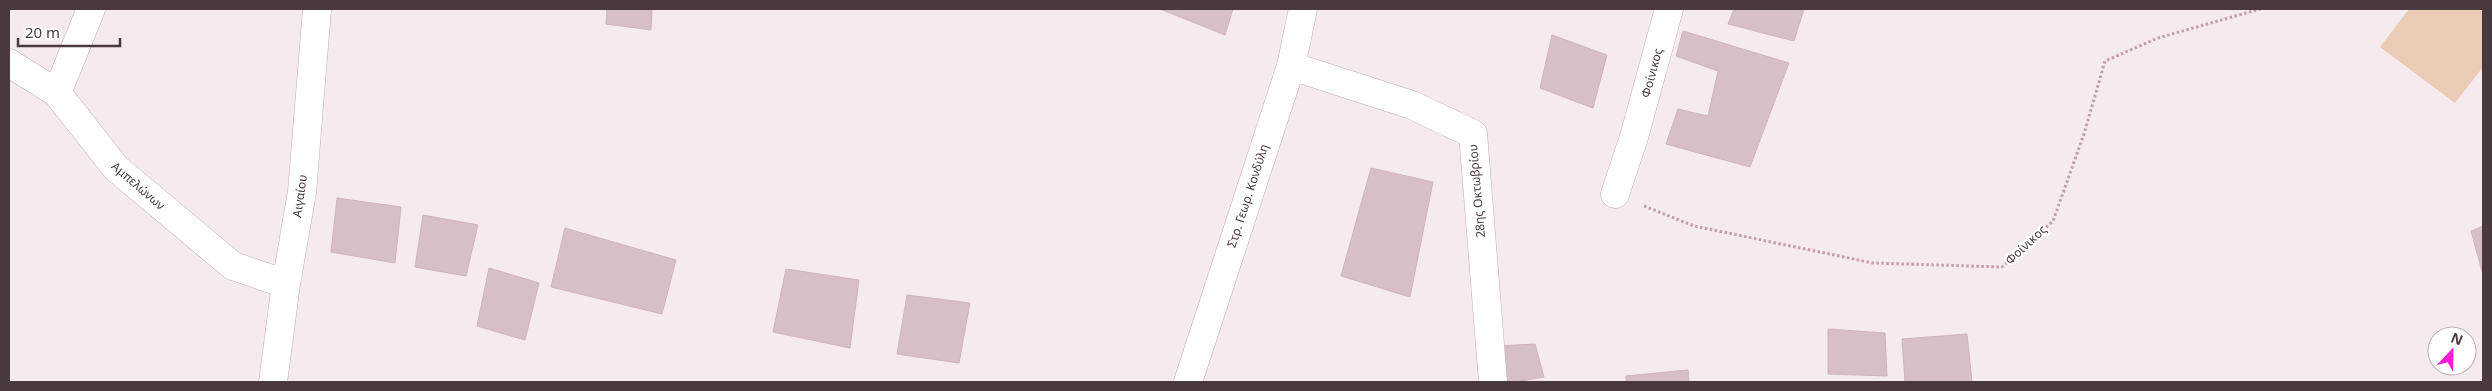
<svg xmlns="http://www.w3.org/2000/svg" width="2492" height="391" font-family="'Noto Sans',sans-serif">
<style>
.green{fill:#e9ccb3}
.building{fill:#d7bfc8;stroke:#d2b2be}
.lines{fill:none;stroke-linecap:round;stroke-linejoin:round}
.street-casing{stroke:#c1acb3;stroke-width:29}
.path{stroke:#c29daa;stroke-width:3;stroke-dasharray:2.5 2.5;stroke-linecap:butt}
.street{stroke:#fff;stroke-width:28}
.labels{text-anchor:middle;stroke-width:4.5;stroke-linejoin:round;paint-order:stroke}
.street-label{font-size:12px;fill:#49383e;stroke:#fff}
</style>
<rect width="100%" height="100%" fill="#f5eaed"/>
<path class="green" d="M2409,9H2483V67L2455,103L2380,47Z"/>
<path class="building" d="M607,9H652L651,30L606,24Z
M1160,9H1233L1225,35Z
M1734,9H1804L1794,41L1728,24Z
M1683,31L1789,63L1750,167L1666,144L1678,109L1708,116L1718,71L1676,56Z
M1552,35L1607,55L1593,108L1540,88Z
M1371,168L1433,182L1410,297L1341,276Z
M337,198L401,207L395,263L331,252Z
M423,215L478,225L466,276L415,267Z
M2483,226V275L2471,231Z
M565,228L676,260L662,314L551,287Z
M489,268L539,283L525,340L477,326Z
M786,269L859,280L850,348L773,332Z
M907,295L970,303L959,363L897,354Z
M1828,329L1885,333L1887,376L1828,374Z
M1967,334L1972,382H1905L1902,339Z
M1535,344L1544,377L1516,382H1500L1497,346Z
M1688,370L1689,382H1626V376Z"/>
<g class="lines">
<g class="street-casing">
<path id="street" d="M9,63L57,93L116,168L233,266L286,284
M1291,66L1412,105L1473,134L1493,382
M57,93L91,9
M1615,194L1634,137L1669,9
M273,382L286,284L302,192L317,9
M1188,382L1291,66L1303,9"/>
</g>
<path class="path" d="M1644,206L1694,226L1873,263L2002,267L2053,221L2084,134L2105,61L2158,38L2260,9"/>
<use href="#street" class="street"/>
</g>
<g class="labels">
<g class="street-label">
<text transform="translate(1652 73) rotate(-75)" y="4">Φοίνικος</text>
<text transform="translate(138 186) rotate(41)" y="4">Αμπελώνων</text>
<text transform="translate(1477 191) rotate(-95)" y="4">28ης Οκτωβρίου</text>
<text transform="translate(300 196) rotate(-82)" y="4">Αιγαίου</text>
<text transform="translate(1248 196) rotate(-72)" y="4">Στρ. Γεωρ. Κονδύλη</text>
<text transform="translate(2026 245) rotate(-43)" y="4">Φοίνικος</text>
</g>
</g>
<rect width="2492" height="391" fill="none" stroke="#49383e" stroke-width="20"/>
<g transform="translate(2452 351) rotate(22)"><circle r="24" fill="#ffffff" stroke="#b6afb2"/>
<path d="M0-4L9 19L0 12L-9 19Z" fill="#fa1cd6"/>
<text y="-8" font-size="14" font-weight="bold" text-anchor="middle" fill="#49383e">N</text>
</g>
<path d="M18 38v8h102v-8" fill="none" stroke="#49383e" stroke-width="2.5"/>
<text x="25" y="38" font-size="15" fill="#49383e" stroke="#ffffff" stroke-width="4" paint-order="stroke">20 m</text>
</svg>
